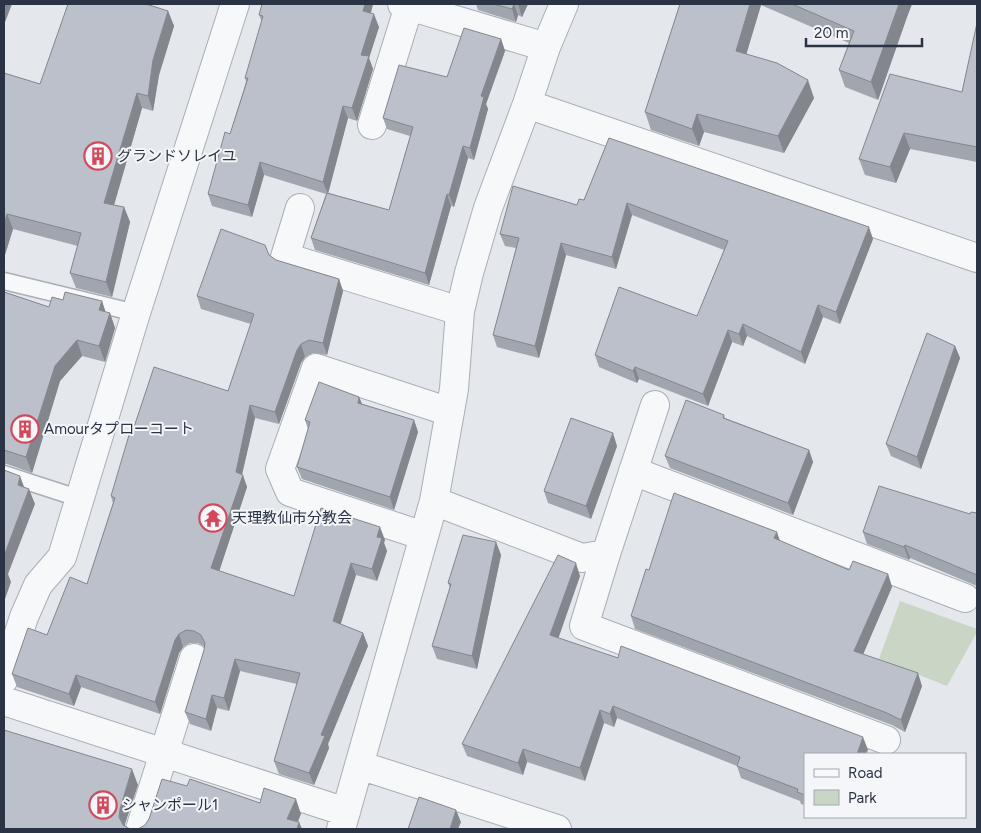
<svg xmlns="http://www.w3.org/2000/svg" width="981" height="833" font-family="Figtree,'Noto Sans JP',sans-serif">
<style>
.green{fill:#c9d6c5}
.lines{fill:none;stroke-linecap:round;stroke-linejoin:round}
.lane-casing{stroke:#a9aeb7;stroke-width:19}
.street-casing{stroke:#a9aeb7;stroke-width:30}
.lane{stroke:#f7f8fa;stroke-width:16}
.street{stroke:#f7f8fa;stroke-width:28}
.wall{fill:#a1a5ae}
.shaded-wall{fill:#83868d}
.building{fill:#bbc0ca;stroke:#83868d}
.labels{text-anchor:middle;stroke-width:4;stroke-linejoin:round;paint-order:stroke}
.poi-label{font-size:15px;fill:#2b3445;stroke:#f4f6f9;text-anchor:start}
</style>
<rect width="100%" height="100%" fill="#e4e7ec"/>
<path class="green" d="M900,601L977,629V632L947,686L879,659Z"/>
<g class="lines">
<g class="lane-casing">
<path id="lane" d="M4,281L136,313
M4,474L81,499"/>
</g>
<g class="street-casing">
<path id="street" d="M402,4L546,47
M527,104L977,258
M372,125L409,6
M300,208L285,257L460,311
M633,471L965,598
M434,501L582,558L606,554L655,405
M424,536L290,492L280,469L316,368L450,412
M606,554L584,626L886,740
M4,679L24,617L38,585L62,557L136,313L235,4
M4,701L346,812
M359,765L557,829
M140,829L194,658
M341,829L434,501L454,389L460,311L469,273L488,208L527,104L546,47L564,4"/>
</g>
<use href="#lane" class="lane"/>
<use href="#street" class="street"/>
</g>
<path class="wall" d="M262,4H373L371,13L379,27L369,58L373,69L357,121L348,118L328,193L389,210L410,136L387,129L383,118L447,77L501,39L505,51L486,104L488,109L474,160L468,158L454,207L451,206L429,285L315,250L311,238L326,194L264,175L252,217L212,206L208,194L230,134L246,82L245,78L262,22L259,15Z
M476,4H528L522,17L518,15L516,22L478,10Z
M680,4H912L907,17L878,100L845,87L839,70L849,43L761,5L746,54L814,98L784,153L704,132L699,146L651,130L645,112Z
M168,11L174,26L159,75L153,111L142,108L114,205L124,207L130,222L112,297L76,288L70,273L78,246L13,229L4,258V73L40,84Z
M977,23V162L910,149L896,183L865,175L859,159L962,92Z
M609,138L873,239L840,324L823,317L805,364L747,336L743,346L732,342L708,406L639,379L637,383L599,367L595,355L697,316L724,250L632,215L616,269L566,255L539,358L497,347L493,335L516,248L505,246L500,234L577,205L584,200Z
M269,255L276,260L339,279L343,291L327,355L313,353L305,357L301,363L279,424L255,418L242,474L247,487L219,571L294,596L385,540L384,543L387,551L377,581L356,575L340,624L363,633L368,646L328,744L329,748L314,785L279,774L274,761L297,684L240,671L229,711L217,708L211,731L190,724L185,712L204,650L205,647L198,643H190L183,647L179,653L160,714L81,687L74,706L17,687L12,674L47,635L87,584L113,503L111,496L131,436L228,391L251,324L201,309L197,296Z
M4,292L49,307L63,300L102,301L105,312L110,313L115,328L105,362L82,356L60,381L32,473L7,464L4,465Z
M955,346L960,358L921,469L891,456L886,444Z
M359,397L362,404L414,420L418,432L394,510L302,479L297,467L308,429L305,420Z
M724,415L725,418L809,450L813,462L793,515L670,468L665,456Z
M617,446L591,519L548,503L544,491Z
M977,513V586L910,558L909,560L867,544L863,532Z
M780,541L849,570L888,574L892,587L863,654L922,686L905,732L892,725L635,629L631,616L649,570Z
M496,542L501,555L477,669L437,659L432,646L450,588L448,583Z
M580,576L558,638L868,750L805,754V805L801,804L800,801L741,778L737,766L617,718L614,727L604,723L585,781L527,762L523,775L467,756L462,744Z"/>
<path class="shaded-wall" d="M4,4H12L4,25Z
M365,4H373L368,23L363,11Z
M514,4L518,15L516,22L512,9Z
M518,4H528L522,17Z
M750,4H760L761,5L742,69L736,51Z
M899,4H912L907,17L878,100L871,82Z
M168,11L174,26L159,75L153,111L148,96L153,60Z
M374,14L379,27L369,58L373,69L357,121L352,108L361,55Z
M501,39L505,51L486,104L488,109L474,160L470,148L481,96Z
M808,80L814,98L784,153L778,136Z
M137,93L142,108L110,219L104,203Z
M343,106L348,118L328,194L323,182Z
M697,114L704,132L699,146L692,129Z
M904,133L910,149L896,183L890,167Z
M463,146L468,158L454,207L449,195Z
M260,162L264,175L252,217L248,205Z
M447,194L451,206L429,285L425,273Z
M627,203L632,215L616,269L612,257Z
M124,207L130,222L112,297L106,282Z
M7,214L13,229L4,258V225Z
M869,227L873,239L840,324L836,312Z
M561,243L566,255L539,358L535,346Z
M339,279L343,291L327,355L323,343Z
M102,301L107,316L99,310Z
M818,305L823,317L805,364L801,352Z
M110,313L115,328L105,362L99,346Z
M743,324L747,336L743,346L739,334Z
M728,330L732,342L708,406L703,394Z
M77,340L82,356L60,381L32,473L26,457L55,366Z
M301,344L305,357L301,363L279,424L275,412L297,350Z
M955,346L960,358L921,469L917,457Z
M635,367L639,379L637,383L633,371Z
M359,397L364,409L358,403Z
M250,405L255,418L241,479L243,475L247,487L216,581L211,568L236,472Z
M414,420L418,432L394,510L390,497Z
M613,433L617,446L591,519L586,506Z
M809,450L813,462L793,515L788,503Z
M20,476L26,492L18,485Z
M29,489L35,504L8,574L11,582L4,602V556Z
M380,527L385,540L384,543L387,551L377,581L372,569L377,537Z
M777,532L781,544L774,538Z
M496,542L501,555L477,669L472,656Z
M905,545L910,558L909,560L904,547Z
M351,563L356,575L338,633L333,621Z
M576,563L580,576L555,648L550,635Z
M888,574L892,587L859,664L854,651Z
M363,633L368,646L328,744L329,748L314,785L309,773L321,735Z
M179,634L183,647L179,653L160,714L155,702L175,640Z
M235,659L240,671L229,711L224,698Z
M918,673L922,686L905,732L901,720Z
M76,675L81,687L74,706L69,694Z
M212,695L217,708L211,731L206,719Z
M613,706L617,718L614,727L610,714Z
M600,710L604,723L585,781L580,768Z
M863,737L868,750L866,754H857Z
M523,749L527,762L523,775L518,763Z
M132,769L138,785L125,824V829L119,817L120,809Z
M296,799L301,814L295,829L287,819Z
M456,810L461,822L458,829H450Z
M299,822L302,829H297Z"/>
<path class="building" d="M68,4H146L168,11L153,60L148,96L137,93L104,203L124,207L106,282L70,273L81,233L7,214L4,225V73L40,84Z
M262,4H365L363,11L374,14L361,55L369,56L352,108L343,106L323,182L260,162L248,205L208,194L225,132L230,134L248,78H245L263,16L259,15Z
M493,4H514L512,9Z
M680,4H750L736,51L777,63L808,80L778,136L697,114L692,129L645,112Z
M792,4H899L871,82L839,70L854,31Z
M977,23V147L904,133L890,167L859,159L890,74L962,92Z
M464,28L501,39L481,96L484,97L470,148L463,146L449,195L447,194L425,273L311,238L327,193L389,210L413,127L383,118L399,65L447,77Z
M609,138L869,227L836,312L818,305L801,352L743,324L739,334L728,330L703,394L635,367L633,371L595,355L619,287L697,316L728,241L627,203L612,257L561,243L535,346L493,335L519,238L500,234L513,186L577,205L579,199L584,200Z
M221,229L265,245L269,255L276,260L339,279L323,343L309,340L301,344L297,350L275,412L250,405L236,472L243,475L211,568L294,596L321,508L380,527L377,537L382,538L372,569L351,563L333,621L363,633L321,735L325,736L309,773L274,761L300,673L235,659L224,698L212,695L206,719L185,712L204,650L205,643L201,635L194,631L186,630L179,634L175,640L155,702L76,675L69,694L12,674L28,628L47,635L70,577L87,584L115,498L111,496L129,435L131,436L154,367L228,391L254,314L197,296Z
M4,292L49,307L52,297L63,300L65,292L102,301L99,310L110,313L99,346L77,340L55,366L26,457L4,450Z
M927,333L955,346L917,457L886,444Z
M319,382L359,397L358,403L414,420L390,497L297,467L310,422L305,420Z
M686,400L724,415L723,418L809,450L788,503L665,456Z
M571,418L613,433L586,506L544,491Z
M4,470L20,476L18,485L29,489L4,556Z
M879,486L970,514L971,512L977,513V575L905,545L904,547L863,532Z
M674,493L777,532L774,538L849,570L853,561L888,574L854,651L918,673L901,720L887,713L631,616L646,569L649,570Z
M463,535L496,542L472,656L432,646L451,584L448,583Z
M558,555L576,563L550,635L618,658L621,646L863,737L857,754H805V795L797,792L798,789L737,766L740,757L613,706L610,714L600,710L580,768L523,749L518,763L462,744Z
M4,730L132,769L120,809L119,817L123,825L130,829H138L145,825L149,819L162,779L187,786L190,779L260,803L264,788L296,799L287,819L299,822L297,829H4Z
M419,797L456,810L450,829H408Z"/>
<defs>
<g id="building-ring" transform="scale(1.4375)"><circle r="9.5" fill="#f4f6f9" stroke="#d1495b" stroke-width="1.5"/><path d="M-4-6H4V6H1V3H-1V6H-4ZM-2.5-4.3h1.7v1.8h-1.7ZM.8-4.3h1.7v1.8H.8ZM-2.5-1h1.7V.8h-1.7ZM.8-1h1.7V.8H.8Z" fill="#d1495b"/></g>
<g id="temple-ring" transform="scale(1.4375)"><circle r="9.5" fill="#f4f6f9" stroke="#d1495b" stroke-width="1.5"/><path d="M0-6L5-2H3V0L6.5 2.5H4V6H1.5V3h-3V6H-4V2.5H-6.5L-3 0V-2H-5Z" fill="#d1495b"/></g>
</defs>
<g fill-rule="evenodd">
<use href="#building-ring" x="98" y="156"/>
<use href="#building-ring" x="25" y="429"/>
<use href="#temple-ring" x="213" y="518"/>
<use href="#building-ring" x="103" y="805"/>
</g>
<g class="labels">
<g class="poi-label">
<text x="117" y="161">グランドソレイユ</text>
<text x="44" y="434">Amourタプローコート</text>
<text x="232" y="523">天理教仙市分教会</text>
<text x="122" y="810">シャンポール1</text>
</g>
</g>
<rect width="981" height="833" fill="none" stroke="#2b3445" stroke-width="10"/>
<rect x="804" y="753" width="162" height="65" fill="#f4f6f9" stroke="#a4a8b1"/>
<rect x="814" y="769" width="25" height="8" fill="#f7f8fa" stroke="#a4a8b1"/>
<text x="848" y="778" font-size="15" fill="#2b3445">Road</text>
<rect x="814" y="790" width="25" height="15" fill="#c9d6c5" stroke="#a4a8b1"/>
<text x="848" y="803" font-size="15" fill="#2b3445">Park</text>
<path d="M806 38v8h116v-8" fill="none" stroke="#2b3445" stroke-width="2.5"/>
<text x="814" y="38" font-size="15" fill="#2b3445" stroke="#f4f6f9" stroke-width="4" paint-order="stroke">20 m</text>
</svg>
